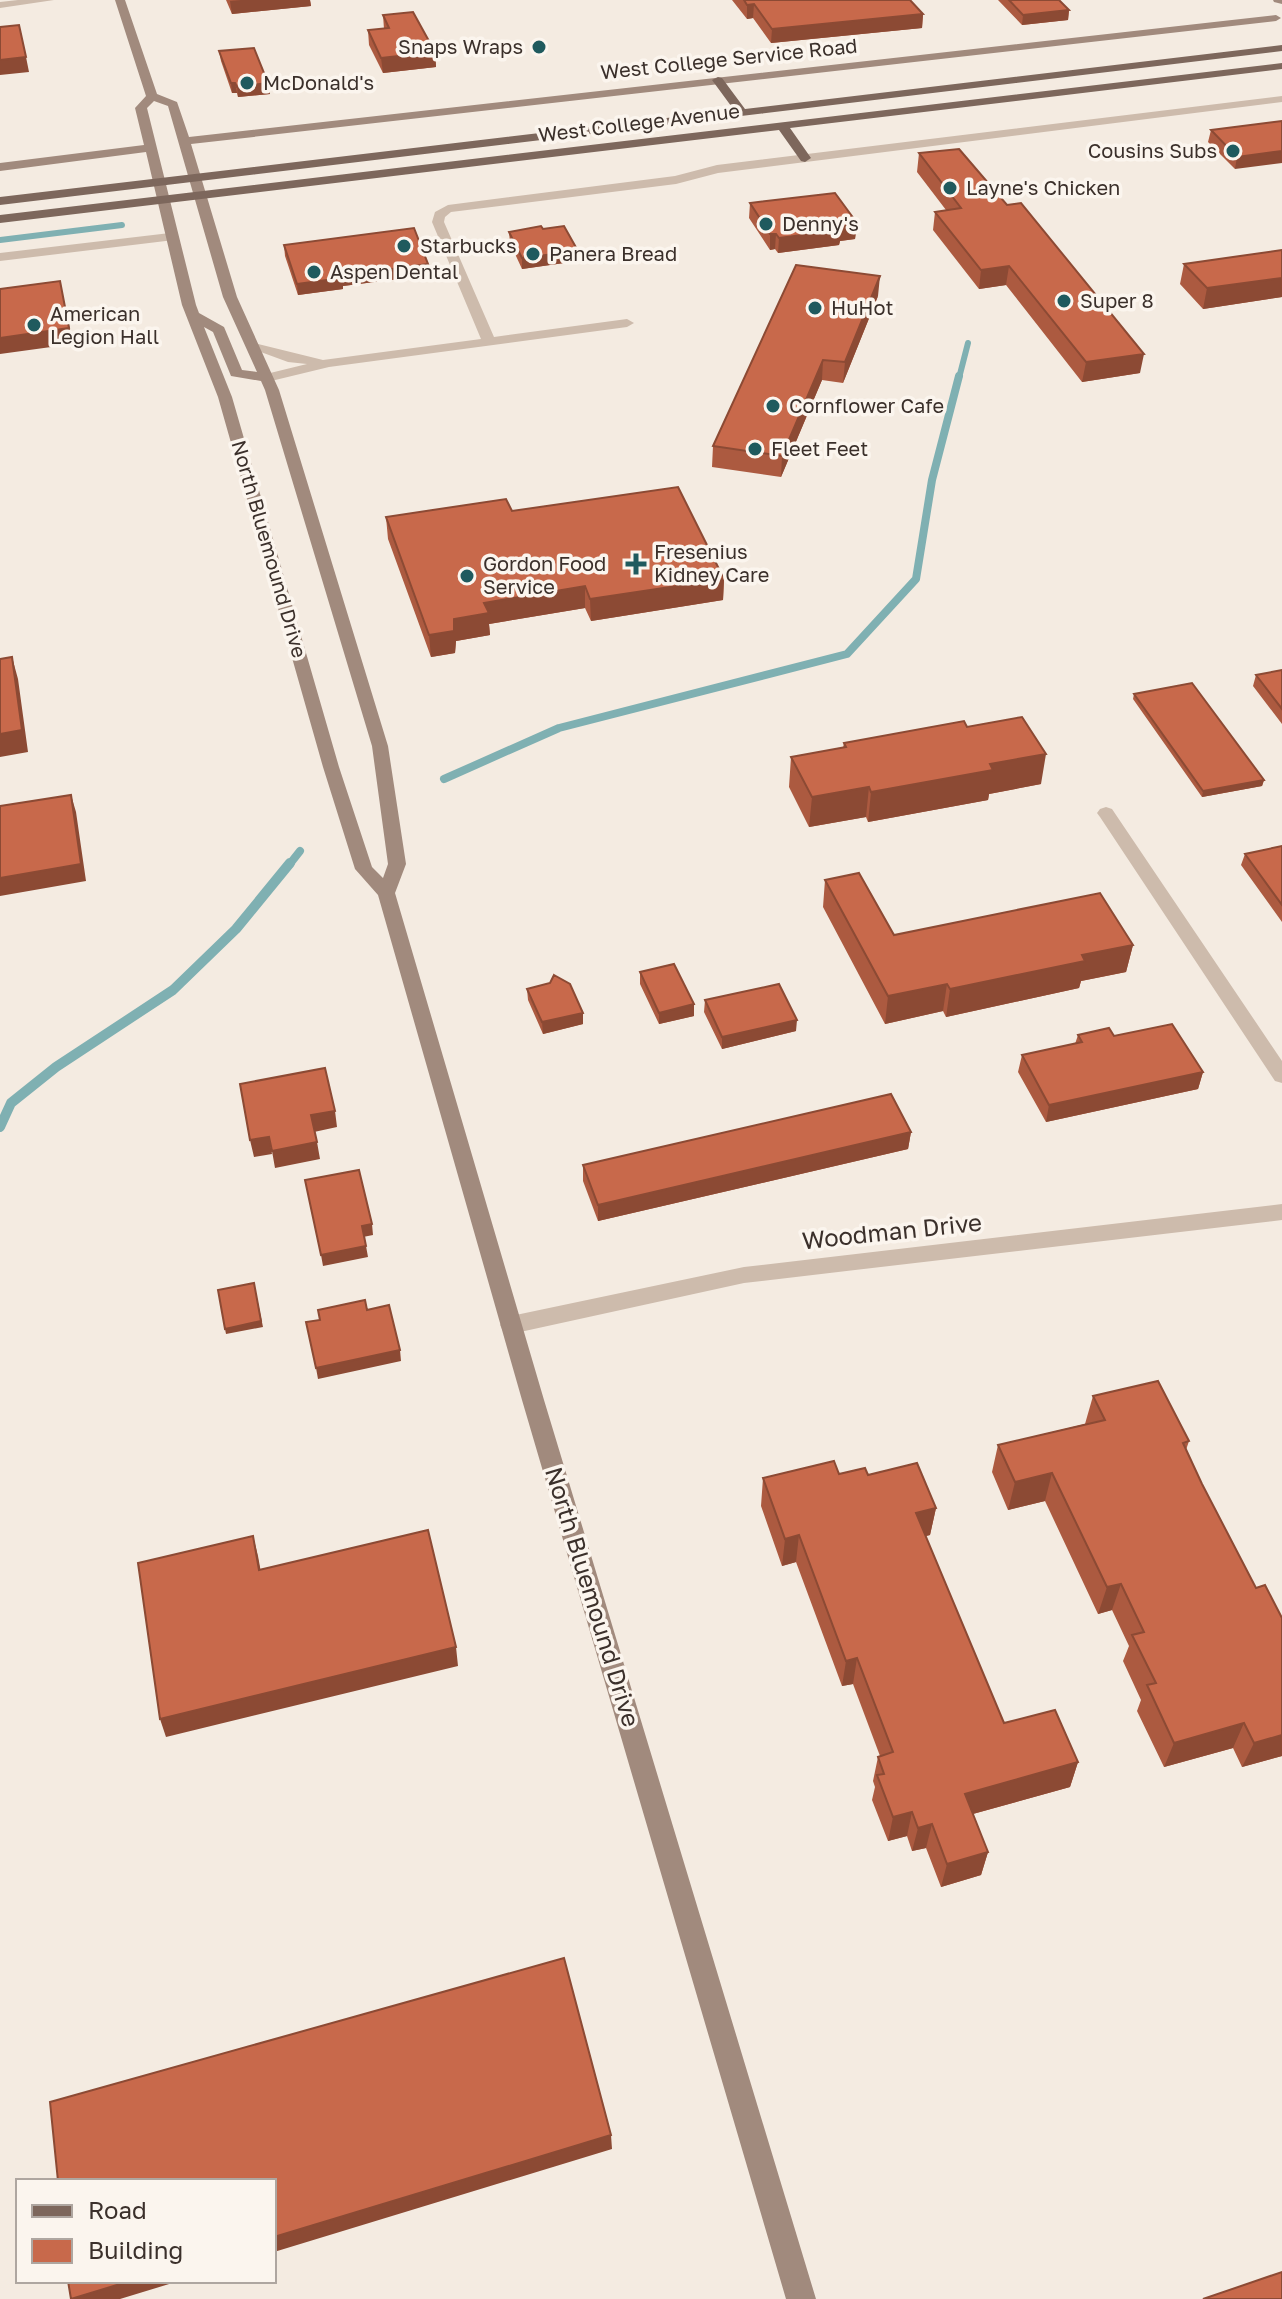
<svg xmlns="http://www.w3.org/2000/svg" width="1282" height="2299" font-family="'Golos Text',sans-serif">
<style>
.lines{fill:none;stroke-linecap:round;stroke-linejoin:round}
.stream-far2{stroke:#7fb0b2;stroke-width:6}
.stream-far1{stroke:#7fb0b2;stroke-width:8}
.stream{stroke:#7fb0b2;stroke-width:10}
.street{fill:#cdbbac;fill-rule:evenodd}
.secondary{fill:#a18a7d;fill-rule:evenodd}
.primary{fill:#7d675c;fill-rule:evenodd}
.wall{fill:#ac5a40}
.shaded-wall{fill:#8c4a34}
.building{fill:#c8694b;stroke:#8c4a34;stroke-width:2}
.poi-dot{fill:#1f5a5e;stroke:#fbf5ee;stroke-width:3}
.labels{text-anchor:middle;stroke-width:7;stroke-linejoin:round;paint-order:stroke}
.far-poi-label{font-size:20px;fill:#3b302b;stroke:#fbf5ee;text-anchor:start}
.far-street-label{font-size:20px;fill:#3b302b;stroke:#fbf5ee}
.street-label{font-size:24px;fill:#3b302b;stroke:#fbf5ee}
</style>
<rect width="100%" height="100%" fill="#f4ebe1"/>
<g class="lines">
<path class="stream-far2" d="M0,240L122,225
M959,378L968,343"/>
<path class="stream-far1" d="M444,779L559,728L847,654L916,579L932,480L959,376
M289,865L300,851"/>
<path class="stream" d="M0,1127L11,1103L56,1067L173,990L236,929L290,863"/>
<path class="street" d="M18,0H54L0,8V2Z
M1282,96V102L718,173L676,184L451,212L445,217L444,222L494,337L627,319L634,323L627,327L329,367L267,382L262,381V375L307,364L288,362L247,347L254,343L323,360L481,339L432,222L435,212L448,205L675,176L717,165Z
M170,233L174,234V240L0,261V253Z
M1106,807L1112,809L1282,1061V1083L1275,1081L1100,817L1097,813L1100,809Z
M1282,1204V1220L744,1283L511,1334L503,1331L500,1325L503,1319L511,1316L744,1267Z"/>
<path class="secondary" d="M115,0H125L157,94L177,102L189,137L1276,15L1281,18L1276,21L191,144L237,297L279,390L388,746L406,864L395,893L544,1400L816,2299H786L522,1400L378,895L355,869L323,767L218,397L182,305L146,152L0,171V163L144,145L135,108L146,96ZM154,101L168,106L223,297L257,372L242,370L224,327L199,313L196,305L147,108ZM204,327L213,332L231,376L261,381L265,390L372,746L388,864L383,878L372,867L339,767L232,397Z
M1273,0H1282V4L1274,2Z"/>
<path class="primary" d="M1282,45V51L0,205V197L734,110L712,80L718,77L722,78L745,109Z
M1282,63V69L790,128L811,158L805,162L801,161L779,130L0,223V215Z"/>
</g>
<path class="wall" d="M226,0H310L311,6L232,14Z
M732,0H910L923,14L922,28L771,43L753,18L747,19Z
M998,0H1059L1069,10L1068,20L1022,25Z
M383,15L435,52L436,67L383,73L369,45L368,30L384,29Z
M219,51L270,94L238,97L237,93H232L221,61Z
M1282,121L1235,169L1208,142L1211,130Z
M919,153L1140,373L1082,382L1006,285L979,289L933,230L935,212L946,210L917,172Z
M750,203L857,223L855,239L840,241L839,245L778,253L775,249L770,250L749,218Z
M543,229L578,251V261L522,269L510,243L509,232Z
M284,245L428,264L429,275L343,286V289L298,295L285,256Z
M1282,250V297L1203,309L1180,284L1184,264Z
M878,296L843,383L822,380L781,477L712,467L713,446Z
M512,511L724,579L723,600L591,621L585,608L489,624L490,635L456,641L455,653L431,657L388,539L386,517Z
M1282,670V724L1253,686L1256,675Z
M1134,694L1264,780L1262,786L1202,797L1133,699Z
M967,727L1041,784L989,794L988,800L868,822L866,817L809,827L789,787L791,757L843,748L844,743Z
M1282,846V922L1241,865L1245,854Z
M825,880L894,935L1133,945L1126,972L1081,981L1079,988L946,1017L943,1011L885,1024L823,907Z
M640,972L694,1004V1016L659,1024L640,984Z
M527,989L583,1024L543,1034L528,1000Z
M705,1000L796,1031L722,1049L704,1012Z
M1078,1035L1114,1036L1203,1072L1198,1089L1046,1122L1018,1072L1022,1055L1075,1044Z
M911,1132L908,1149L598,1221L583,1181V1165Z
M1093,1396L1189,1441L1186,1450L1202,1484L1256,1588L1282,1618V1756L1242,1767L1233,1748L1164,1767L1137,1711L1141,1700L1123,1661L1129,1646L1112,1610L1098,1614L1045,1501L1008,1510L992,1472L998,1445L1085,1424Z
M839,1474L868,1475L936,1508L930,1535L925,1536L1004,1723L1078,1762L1070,1787L973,1814L988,1852L981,1875L941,1887L926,1848L912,1851L907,1836L888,1841L872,1800L875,1787L873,1781L878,1757L880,1756L853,1684L842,1686L796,1562L782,1566L761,1506L763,1478Z"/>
<path class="shaded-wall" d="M241,0H310L311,6L232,14L230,1Z
M754,4L753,18L747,19V5Z
M1069,10L1068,20L1022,25L1023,15Z
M923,14L922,28L771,43L772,29Z
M435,52L436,67L383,73L381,58Z
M26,57L29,72L0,75V60Z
M231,83H235L237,93H232Z
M268,83L270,94L238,97L237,87Z
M1282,151V163L1235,169L1237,157Z
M857,223L855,239L840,241L839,245L778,253L779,238L838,226Z
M770,234H776L775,249L770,250Z
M578,251V261L522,269V258Z
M428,264L429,275L343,286V289L298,295L297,284L341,276Z
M1009,266L1006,285L979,289L981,270Z
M880,276L878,296L843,383L845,362Z
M1282,278V297L1203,309L1207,288Z
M60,281L73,344L0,354V338Z
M1144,354L1140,373L1082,382L1086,362Z
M823,360L822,380L781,477L782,456Z
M724,579L723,600L591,621L590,599Z
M585,586V608L489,624L490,635L456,641L455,653L431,657L429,635L454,619L484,603Z
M12,657L18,679L28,752L0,757V734Z
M1046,754L1041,784L989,794L988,800L868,822L871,792L990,764Z
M1264,780L1262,786L1202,797L1203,791Z
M869,787L866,817L809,827L812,797Z
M71,795L76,812L86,881L0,896V878Z
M1133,945L1126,972L1081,981L1079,988L946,1017L950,989L1082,955Z
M947,984L943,1011L885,1024L888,996Z
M694,1004V1016L659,1024V1013Z
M583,1013V1024L543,1034L542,1022Z
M797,1020L796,1031L722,1049V1037Z
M1203,1072L1198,1089L1046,1122L1049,1105Z
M335,1111L337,1127L314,1132L311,1115Z
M911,1132L908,1149L598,1221V1205Z
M269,1137L272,1154L254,1157L250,1140Z
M317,1142L320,1159L275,1168L272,1151Z
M372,1224L373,1235L363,1237L362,1226Z
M366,1246L368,1257L323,1266L321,1255Z
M255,1288L263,1327L226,1334L225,1329Z
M400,1350L401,1361L318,1379L316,1368Z
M1052,1473L1045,1501L1008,1510L1015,1482Z
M936,1508L930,1535L911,1540L916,1513Z
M799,1535L796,1562L782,1566L785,1539Z
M253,1536L258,1556L264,1589L259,1570Z
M1121,1584L1112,1610L1098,1614L1107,1587Z
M456,1647L458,1666L166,1737L160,1719Z
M857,1658L853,1684L842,1686L846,1661Z
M1244,1723L1233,1748L1164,1767L1174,1743Z
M1282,1735V1756L1242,1767L1254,1743Z
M1078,1762L1070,1787L958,1818L965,1794Z
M912,1812L907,1836L888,1841L893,1817Z
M932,1824L926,1848L912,1851L918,1828Z
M988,1852L981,1875L941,1887L947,1864Z
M611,2135L612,2149L274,2252V2237Z
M130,2281H179L120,2299H71Z"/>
<path class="building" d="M744,0H910L923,14L772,29L754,4L747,5Z
M1009,0H1059L1069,10L1023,15Z
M413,12L435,52L381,58L368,30L389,28L383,15Z
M19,25L26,57L0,60V27Z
M254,48L268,83L237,87L235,83H231L219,51Z
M1282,121V151L1237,157L1211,130Z
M959,149L1007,205L1021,203L1144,354L1086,362L1009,266L981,270L935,212L961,208L919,153Z
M835,193L857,223L838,226L840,230L779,238L776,234H770L750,203Z
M541,226L543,229L564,226L578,251L522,258L509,232Z
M414,228L428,264L341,276L342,278L297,284L284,245Z
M1282,250V278L1207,288L1184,264Z
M796,265L880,276L845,362L823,360L782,456L713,446Z
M60,281L69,328L0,338V289Z
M678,487L724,579L590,599L585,586L484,603L489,613L454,619V631L429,635L386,517L506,499L512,511Z
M12,657L22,730L0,734V659Z
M1282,670V709L1256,675Z
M1192,683L1264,780L1203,791L1134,694Z
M1022,717L1046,754L990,764L993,770L871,792L869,787L812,797L791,757L846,747L844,743L964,721L967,727Z
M71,795L81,864L0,878V806Z
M1282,846V905L1245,854Z
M859,873L894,935L1100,893L1133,945L1082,955L1085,961L950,989L947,984L888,996L825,880Z
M674,964L694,1004L659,1013L640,972Z
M554,975L570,984L583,1013L542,1022L527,989L550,983Z
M779,984L797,1020L722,1037L705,1000Z
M1172,1024L1203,1072L1049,1105L1022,1055L1082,1042L1078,1035L1109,1028L1114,1036Z
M325,1068L335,1111L311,1115L317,1142L272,1151L269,1137L250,1140L240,1084Z
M891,1094L911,1132L598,1205L583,1165Z
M359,1170L372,1224L362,1226L366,1246L321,1255L305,1180Z
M254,1283L261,1321L225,1329L218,1290Z
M365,1300L367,1310L389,1305L400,1350L316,1368L306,1322L320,1320L318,1310Z
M1158,1381L1189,1441L1183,1443L1202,1484L1256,1588L1265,1585L1282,1618V1735L1254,1743L1244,1723L1174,1743L1147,1685L1156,1683L1132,1635L1144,1632L1121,1584L1107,1587L1052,1473L1015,1482L998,1445L1105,1420L1093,1396Z
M834,1461L839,1474L865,1468L868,1475L917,1463L936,1508L916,1513L1004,1723L1055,1710L1078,1762L965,1794L988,1852L947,1864L932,1824L918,1828L912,1812L893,1817L877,1775L884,1774L878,1757L893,1752L857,1658L846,1661L799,1535L785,1539L763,1478Z
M428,1530L456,1647L160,1719L138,1563L253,1536L259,1570Z
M564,1958L611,2135L274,2237V2181H58L50,2102Z
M1282,2272V2299H1203Z
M68,2281H130L71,2299Z"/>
<g class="poi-dot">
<circle cx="539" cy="47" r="8"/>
<circle cx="247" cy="83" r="8"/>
<circle cx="1233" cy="151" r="8"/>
<circle cx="950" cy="188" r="8"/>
<circle cx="766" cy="224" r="8"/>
<circle cx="404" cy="246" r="8"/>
<circle cx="533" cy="254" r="8"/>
<circle cx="314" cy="272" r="8"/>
<circle cx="1064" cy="301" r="8"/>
<circle cx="815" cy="308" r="8"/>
<circle cx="34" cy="325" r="8"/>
<circle cx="773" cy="406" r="8"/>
<circle cx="755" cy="449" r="8"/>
<path d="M632 552h8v8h8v8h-8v8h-8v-8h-8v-8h8z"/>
<circle cx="467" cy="576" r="8"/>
</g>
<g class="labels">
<g class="far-poi-label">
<text x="523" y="54" text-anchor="end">Snaps Wraps</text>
<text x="263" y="90">McDonald's</text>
<text x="1217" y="158" text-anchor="end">Cousins Subs</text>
<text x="966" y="195">Layne's Chicken</text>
<text x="782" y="231">Denny's</text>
<text x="420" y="253">Starbucks</text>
<text x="549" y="261">Panera Bread</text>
<text x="330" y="279">Aspen Dental</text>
<text x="1080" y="308">Super 8</text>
<text x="831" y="315">HuHot</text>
<text x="50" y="321">American<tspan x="50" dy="23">Legion Hall</tspan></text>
<text x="789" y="413">Cornflower Cafe</text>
<text x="771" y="456">Fleet Feet</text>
<text x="654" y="559">Fresenius<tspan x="654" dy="23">Kidney Care</tspan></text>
<text x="483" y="571">Gordon Food<tspan x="483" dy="23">Service</tspan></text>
</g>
<g class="far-street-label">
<text transform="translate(729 59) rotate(-6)" y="7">West College Service Road</text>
<text transform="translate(639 123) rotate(-7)" y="7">West College Avenue</text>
<text transform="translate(269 549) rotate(74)" y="7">North Bluemound Drive</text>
</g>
<g class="street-label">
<text transform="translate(892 1232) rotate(-6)" y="8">Woodman Drive</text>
<text transform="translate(592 1597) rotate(73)" y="8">North Bluemound Drive</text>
</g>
</g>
<rect x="16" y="2179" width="260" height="104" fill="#fbf5ee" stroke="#aea6a0" stroke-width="2"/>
<rect x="32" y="2205" width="40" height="12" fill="#7d675c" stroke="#aea6a0" stroke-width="2"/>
<text x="88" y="2219" font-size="24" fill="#3b302b">Road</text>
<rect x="32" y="2239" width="40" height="24" fill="#c8694b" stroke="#aea6a0" stroke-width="2"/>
<text x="88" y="2259" font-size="24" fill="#3b302b">Building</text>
</svg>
